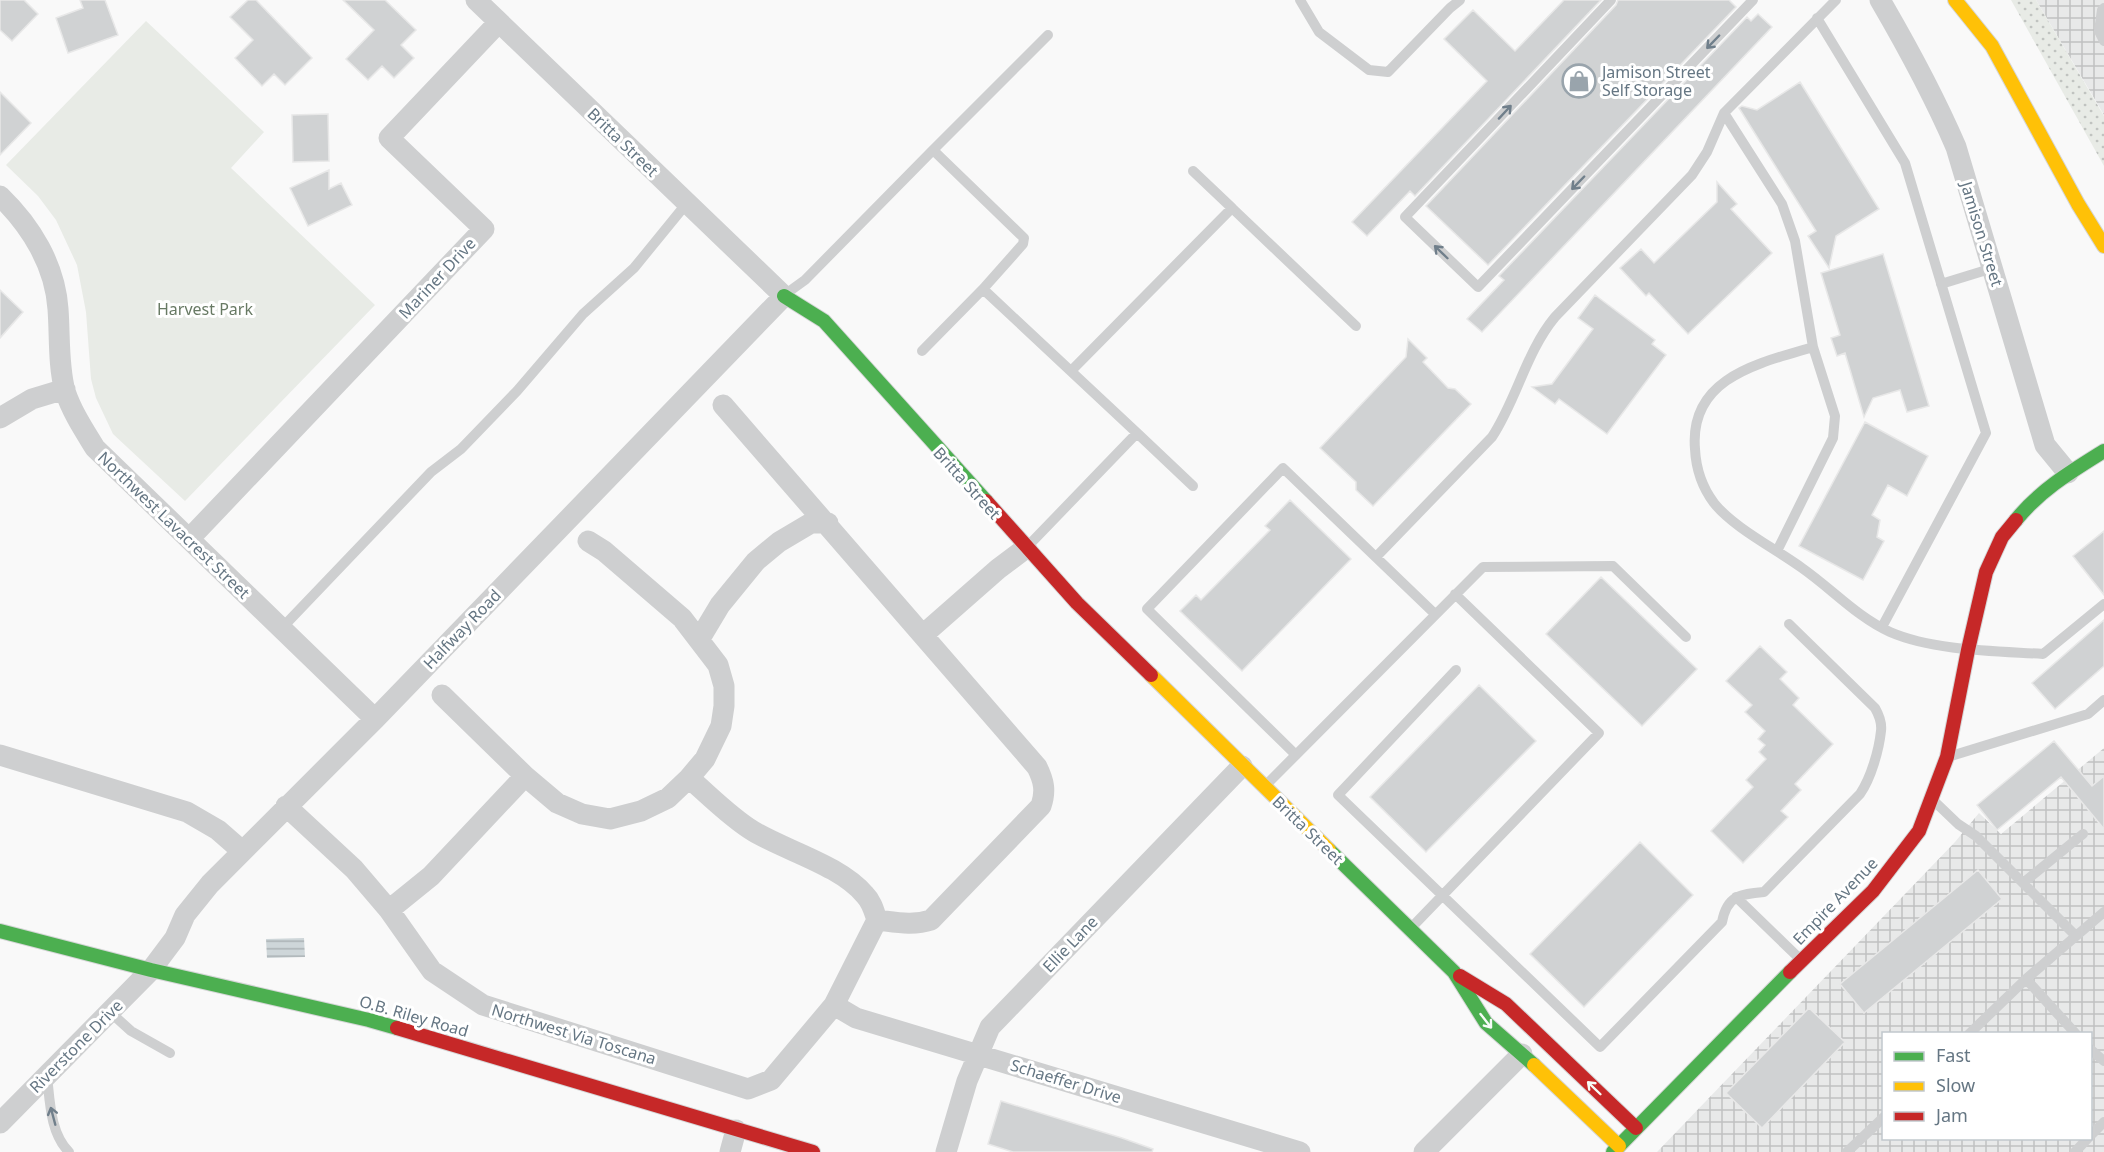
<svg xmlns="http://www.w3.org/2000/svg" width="2104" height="1152" font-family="'Noto Sans',sans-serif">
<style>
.industrial{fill:url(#industrial-grid);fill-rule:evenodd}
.grass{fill:url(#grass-dots)}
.park{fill:#e8ebe6}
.water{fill:url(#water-rules)}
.building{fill:#d0d2d3;stroke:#e8e8e8;stroke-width:1.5}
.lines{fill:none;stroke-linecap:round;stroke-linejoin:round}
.fast-casing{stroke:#d5d6d7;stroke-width:16}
.slow-casing{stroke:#d5d6d7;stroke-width:16}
.jam-casing{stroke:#d5d6d7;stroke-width:16}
.lane{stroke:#cecfd0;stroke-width:10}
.street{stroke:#cecfd0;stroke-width:21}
.fast{stroke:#4caf50;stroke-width:14}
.slow{stroke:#ffc107;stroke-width:14}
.jam{stroke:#c62828;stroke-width:14}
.oneway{stroke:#707f8b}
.oneway2{stroke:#f6fbf6}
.labels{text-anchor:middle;stroke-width:6;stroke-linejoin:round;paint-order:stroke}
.poi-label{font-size:16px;fill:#657683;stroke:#fff;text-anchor:start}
.street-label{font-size:16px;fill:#657683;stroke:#fff}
.park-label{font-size:16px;fill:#687a64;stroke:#fff}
</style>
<defs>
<pattern id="industrial-grid" width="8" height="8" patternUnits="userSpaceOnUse" patternTransform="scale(1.5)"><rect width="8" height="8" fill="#e8e9e9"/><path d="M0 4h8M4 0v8" fill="none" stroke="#c0c1c2"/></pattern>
<pattern id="grass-dots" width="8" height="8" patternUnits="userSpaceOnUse" patternTransform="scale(1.5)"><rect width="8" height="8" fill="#e8ebe6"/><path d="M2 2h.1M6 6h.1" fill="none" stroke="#c0c3c0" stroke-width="1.8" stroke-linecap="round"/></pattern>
<pattern id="water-rules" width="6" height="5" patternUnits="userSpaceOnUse" patternTransform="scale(1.5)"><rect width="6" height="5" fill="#ced6d9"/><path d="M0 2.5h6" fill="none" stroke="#abb2b5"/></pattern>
</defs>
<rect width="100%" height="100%" fill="#f9f9f9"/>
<path class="industrial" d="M2036,0H2104V116V115Z
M2104,748V1152H1657L1955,842L1979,813L2001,834ZM1884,1034H2090V1138H1884Z"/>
<path class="grass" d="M2011,0H2036L2104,116V166Z"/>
<path class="park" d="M146,21L264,132L231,168L375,305L185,501L113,434L96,398L91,379L86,312L77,265L56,220L38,196L6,165Z"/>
<path class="water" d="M304,938L305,957L267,958L266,939Z"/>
<path class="building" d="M0,0H24L38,14L12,41L0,30Z
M80,0H105L118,35L68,53L56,18L83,8Z
M248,0H256L312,58L285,85L274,74L262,86L235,58L253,40L230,17Z
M343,0H385L416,30L401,45L414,58L394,78L382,66L368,80L346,59L374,30Z
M1564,0H1601L1415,196L1410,191L1367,236L1352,222L1487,81L1444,39L1473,10L1515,51Z
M1618,0H1729L1736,7L1488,265L1426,206L1616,5Z
M1758,14L1772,27L1482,332L1467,319L1504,280L1499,276L1747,17L1751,21Z
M1800,82L1879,209L1836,236L1829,268L1808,236L1816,231L1739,108L1742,106L1757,110Z
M0,92L31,123L0,155Z
M328,114L329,161L293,162L292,115Z
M329,170V189L341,183L352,205L308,226L290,188Z
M1717,182L1737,204L1731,209L1772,253L1688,334L1649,293L1646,296L1620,268L1641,249L1654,263L1717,202Z
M1883,254L1929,406L1907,412L1900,390L1873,398L1864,417L1845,353L1837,356L1831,338L1840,335L1821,273Z
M0,290L23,312L0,338Z
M1595,295L1655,340L1652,344L1666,355L1607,434L1559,399L1555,404L1532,387L1552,384L1593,329L1578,318Z
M1408,339L1427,358L1423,362L1448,388L1455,389L1471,404L1373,506L1356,490V482L1320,448L1406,357Z
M1865,422L1928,456L1907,496L1888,485L1872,515L1880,520L1877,537L1884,541L1863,580L1799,546Z
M1290,500L1351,559L1242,671L1180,611L1196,595L1201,600L1270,530L1265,526Z
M2104,531V595L2073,556Z
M1601,577L1697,669L1642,726L1546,634Z
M2104,620V666L2055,709L2032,683Z
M1760,646L1787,672L1780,679L1799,698L1793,705L1833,744L1795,784L1801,790L1781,811L1788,817L1743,863L1711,831L1753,787L1746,780L1766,759L1759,752L1765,745L1758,739L1765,731L1745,712L1752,705L1726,681Z
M1479,685L1536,741L1426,852L1370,797Z
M2054,741L2092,786L2104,776V829L2061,777L1997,830L1977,805Z
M1640,842L1693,895L1584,1007L1530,954Z
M1978,870L2002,899L1864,1013L1840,984Z
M1809,1008L1845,1042L1762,1128L1726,1093Z
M1001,1101L1122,1138L1153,1149L1152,1152H1013L988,1144Z"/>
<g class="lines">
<g class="fast-casing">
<path id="fast" d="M784,296L824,321L986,501
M2016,520C2040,490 2072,471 2104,451
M1329,850L1454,972L1486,1023L1534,1065
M0,931L151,970L369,1020L397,1028
M1613,1152L1790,972"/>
</g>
<g class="slow-casing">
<path id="slow" d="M1955,0L1992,46L2078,204L2104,246
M1151,675L1329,850
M1534,1065L1619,1146"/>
</g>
<g class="jam-casing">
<path id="jam" d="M986,501L1077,603L1151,675
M1790,972L1873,891L1919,831L1947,757L1968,650L1986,572L2002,537L2016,520
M1460,976L1506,1004L1636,1128
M397,1028L813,1152"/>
</g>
<path class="lane" d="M1300,0L1319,32L1369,70L1388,72L1450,8L1460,0
M1611,0L1405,217L1478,287L1753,0
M2104,8L2102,10L2099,31L2104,41
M1817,18L1905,163L1986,433L1882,627
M1724,113L1782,204L1795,241L1813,347L1835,416L1833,438L1777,551
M933,150L1048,35
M1193,171L1232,208
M1941,284L1993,268
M787,293L805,280L933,150L1024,238L1023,244L983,289L1137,433
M1813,347C1760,363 1689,377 1695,449C1696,469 1702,487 1714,503C1734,528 1776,549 1802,568C1832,589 1857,617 1890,632C1934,651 1996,651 2043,654L2104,604
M922,351L983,289
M1071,371L1232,208L1356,326
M1028,546L1137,433L1193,486
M1376,557L1492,437C1517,399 1526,352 1555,317L1692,175L1707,152L1724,113L1836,0
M281,629L431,472L461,449L517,391L583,314L634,268L687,203
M1456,670L1338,795L1600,1047L1722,922C1727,896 1739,894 1764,892L1860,794C1871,778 1879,750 1881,731C1882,723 1879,715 1875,708L1789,624
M1296,755L1147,609L1283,468L1435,614
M1951,756L2088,714L2104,700
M1266,785L1483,567L1613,566L1686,637
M1935,802L1958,824L1976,836L2075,935
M2023,883L2083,834
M1736,897L1799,958
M1412,927L1599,733L1455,594
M2026,979L2076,1034
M110,1012L131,1031L170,1053
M1969,1034L2026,979L2104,912
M2090,1049L2104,1061
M47,1076C50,1101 50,1133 69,1152
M2090,1136L2104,1122
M1847,1152L1884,1117
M2075,1152L2088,1138"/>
<path class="street" d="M1880,0C1908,48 1934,96 1956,147L2045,445L2068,473
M0,196C31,226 55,265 58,309C60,335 58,365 65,391C72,412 84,430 95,448L375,719
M723,405L1037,767C1044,781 1046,791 1041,806L931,920C913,926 895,922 877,920
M0,418L32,399L65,389
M190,538L484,229L389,138L499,22
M924,634L998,569L1026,548
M699,640L720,605L756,561L779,542L811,523H828
M442,695L525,776L557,803L582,814L610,819L641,811L668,798L689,778L705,759L721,726L724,706V686L718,665L682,618L604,551L588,541
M0,755L187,812L218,830L242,851
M286,806L354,869L389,910L432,971L483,1005L748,1089L771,1080L834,1005L877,920C874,911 872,902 865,895C840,865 786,851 753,831C730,817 710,796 689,778
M389,910L431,876L525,776
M834,1005L856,1018L1300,1152
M0,1123L151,970L175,938L185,915L210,884L375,719L784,296L476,0
M730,1152L736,1130
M946,1152L967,1081L990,1027L1242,766
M1424,1152L1522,1054"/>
<use href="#fast" class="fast"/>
<use href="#slow" class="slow"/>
<use href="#jam" class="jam"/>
</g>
<defs><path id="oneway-shaft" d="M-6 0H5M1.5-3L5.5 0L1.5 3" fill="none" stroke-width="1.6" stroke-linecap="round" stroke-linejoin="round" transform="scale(1.5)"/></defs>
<g class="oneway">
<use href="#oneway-shaft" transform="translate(1713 42) rotate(134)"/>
<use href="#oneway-shaft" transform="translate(1505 112) rotate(-47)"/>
<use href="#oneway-shaft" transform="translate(1578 183) rotate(134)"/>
<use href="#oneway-shaft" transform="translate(1441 252) rotate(-136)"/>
<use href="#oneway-shaft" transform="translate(53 1116) rotate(-105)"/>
</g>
<g class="oneway2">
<use href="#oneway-shaft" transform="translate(1486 1021) rotate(52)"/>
<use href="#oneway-shaft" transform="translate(1594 1088) rotate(-136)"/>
</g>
<defs>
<g id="shop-ring" transform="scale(1.725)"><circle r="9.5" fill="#fff" stroke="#99a4ac" stroke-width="1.5"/><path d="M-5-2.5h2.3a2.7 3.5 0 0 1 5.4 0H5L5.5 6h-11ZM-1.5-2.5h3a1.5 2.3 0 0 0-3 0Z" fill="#99a4ac"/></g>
</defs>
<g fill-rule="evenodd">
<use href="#shop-ring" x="1579" y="81"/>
</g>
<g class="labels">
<g class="poi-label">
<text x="1602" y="78">Jamison Street<tspan x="1602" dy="18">Self Storage</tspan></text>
</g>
<g class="street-label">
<text transform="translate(623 142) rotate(44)" y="6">Britta Street</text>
<text transform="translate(1982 234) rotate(73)" y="6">Jamison Street</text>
<text transform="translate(437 278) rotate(-47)" y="6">Mariner Drive</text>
<text transform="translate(967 483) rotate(48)" y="6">Britta Street</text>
<text transform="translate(174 525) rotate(44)" y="6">Northwest Lavacrest Street</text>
<text transform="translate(462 629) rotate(-46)" y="6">Halfway Road</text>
<text transform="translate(1308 830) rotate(44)" y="6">Britta Street</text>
<text transform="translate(1835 901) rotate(-46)" y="6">Empire Avenue</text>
<text transform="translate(1070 944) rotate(-46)" y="6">Ellie Lane</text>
<text transform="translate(414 1016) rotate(16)" y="6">O.B. Riley Road</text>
<text transform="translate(574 1034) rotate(17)" y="6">Northwest Via Toscana</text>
<text transform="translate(76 1046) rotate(-45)" y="6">Riverstone Drive</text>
<text transform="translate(1066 1081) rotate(17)" y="6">Schaeffer Drive</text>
</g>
<g class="park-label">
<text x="205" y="315">Harvest Park</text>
</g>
</g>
<rect x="1882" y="1032" width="210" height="108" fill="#ffffff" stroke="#c1c8cd" stroke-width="1.5"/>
<rect x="1894" y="1052" width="30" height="9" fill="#4caf50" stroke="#c1c8cd" stroke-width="1.5"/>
<text x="1936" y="1062" font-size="18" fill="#657683">Fast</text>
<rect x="1894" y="1082" width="30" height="9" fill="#ffc107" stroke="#c1c8cd" stroke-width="1.5"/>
<text x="1936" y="1092" font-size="18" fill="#657683">Slow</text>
<rect x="1894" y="1112" width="30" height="9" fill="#c62828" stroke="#c1c8cd" stroke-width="1.5"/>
<text x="1936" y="1122" font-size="18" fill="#657683">Jam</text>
</svg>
